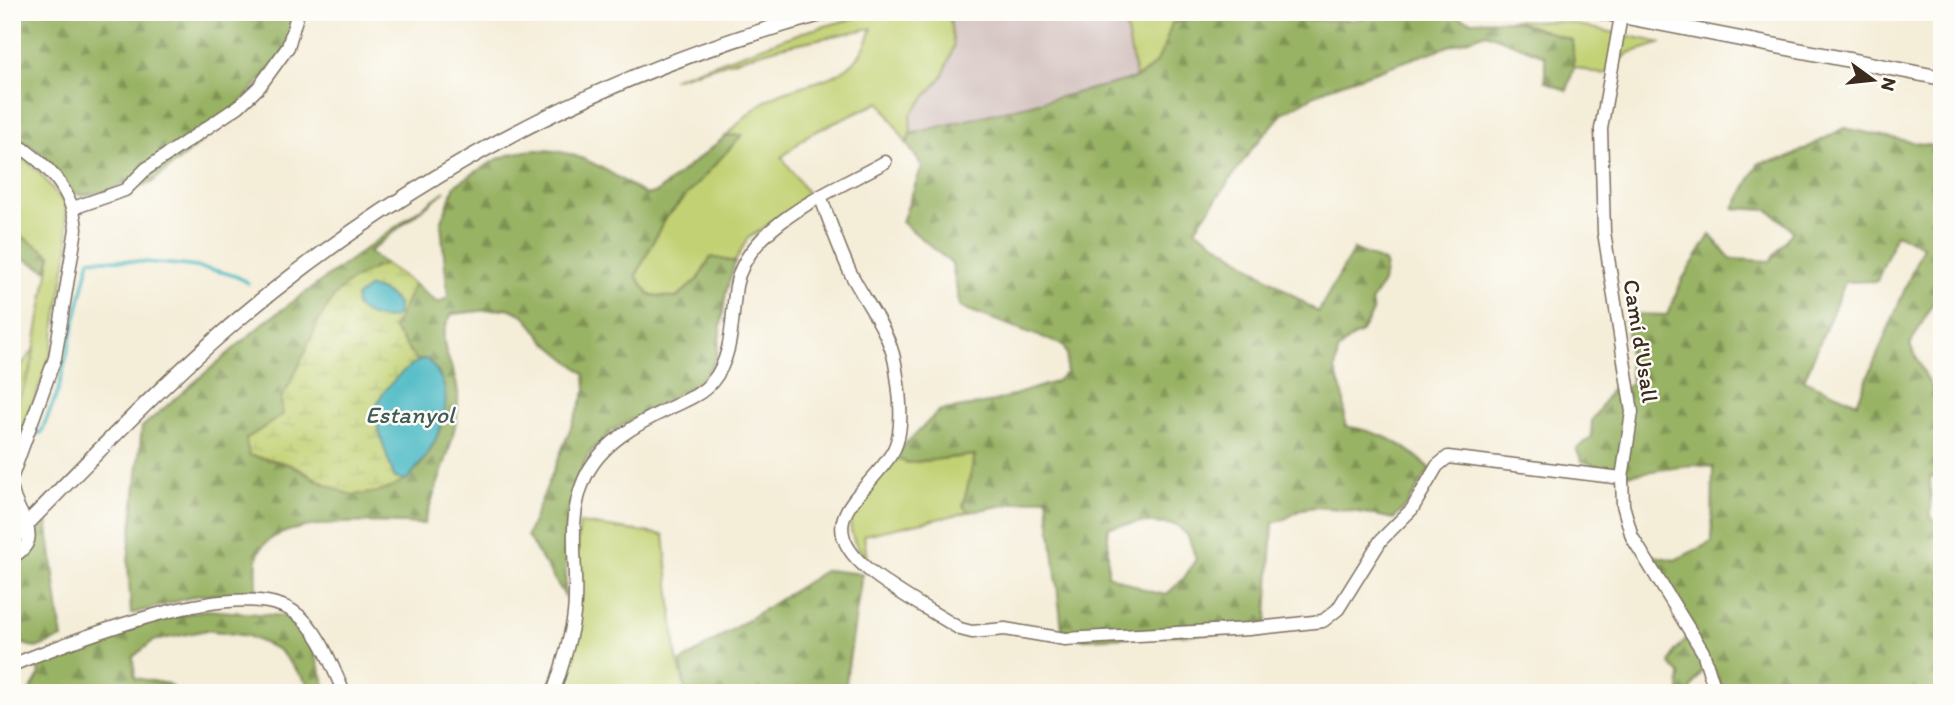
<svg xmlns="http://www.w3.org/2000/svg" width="1954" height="705" font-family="Itim,sans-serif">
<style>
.industrial{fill:#d1bfbd}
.grass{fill:#c2d173;stroke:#7e7e48;stroke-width:2}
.forest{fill:url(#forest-firs);stroke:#6a6e42;stroke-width:2;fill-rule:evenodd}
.wetland{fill:url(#wetland-marsh);stroke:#7e7e48;stroke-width:2}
.garden{fill:url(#garden-furrows);stroke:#7e7e48;stroke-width:2}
.water{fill:#4bb9c4;stroke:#437271;stroke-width:2}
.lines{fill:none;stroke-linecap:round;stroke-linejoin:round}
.stream{stroke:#4bb9c4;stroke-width:3.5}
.minor-casing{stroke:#7c6e5f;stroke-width:15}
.major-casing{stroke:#7c6e5f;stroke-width:17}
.minor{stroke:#fff;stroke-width:12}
.major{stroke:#fff;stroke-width:14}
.labels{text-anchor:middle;stroke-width:5;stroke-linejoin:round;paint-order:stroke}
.street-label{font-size:23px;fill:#3b2a1e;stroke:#fdfcf7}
.water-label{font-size:24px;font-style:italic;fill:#415c58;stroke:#fdfcf7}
</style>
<defs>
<pattern id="forest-firs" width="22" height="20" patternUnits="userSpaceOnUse" patternTransform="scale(1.75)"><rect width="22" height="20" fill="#99b365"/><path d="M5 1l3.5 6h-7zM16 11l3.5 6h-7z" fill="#7e9253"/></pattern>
<pattern id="wetland-marsh" width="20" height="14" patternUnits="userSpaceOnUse" patternTransform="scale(1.75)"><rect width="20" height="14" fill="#c2d173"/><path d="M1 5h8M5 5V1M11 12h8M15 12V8" fill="none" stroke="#a8b463"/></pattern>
<pattern id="garden-furrows" width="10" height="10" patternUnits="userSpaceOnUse" patternTransform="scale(1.75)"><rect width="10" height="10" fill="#c2d173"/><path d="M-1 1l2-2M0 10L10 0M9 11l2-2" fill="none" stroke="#a8b463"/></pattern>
</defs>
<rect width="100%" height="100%" fill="#fdfcf7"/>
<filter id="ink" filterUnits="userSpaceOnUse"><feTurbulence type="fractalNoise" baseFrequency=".0143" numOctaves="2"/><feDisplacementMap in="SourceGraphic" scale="14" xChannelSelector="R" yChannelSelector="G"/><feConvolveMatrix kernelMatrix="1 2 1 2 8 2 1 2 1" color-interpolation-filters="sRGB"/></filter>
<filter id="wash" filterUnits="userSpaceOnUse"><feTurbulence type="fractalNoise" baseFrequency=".00686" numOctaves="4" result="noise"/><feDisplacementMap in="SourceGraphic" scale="28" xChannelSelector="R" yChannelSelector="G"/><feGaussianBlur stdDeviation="1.57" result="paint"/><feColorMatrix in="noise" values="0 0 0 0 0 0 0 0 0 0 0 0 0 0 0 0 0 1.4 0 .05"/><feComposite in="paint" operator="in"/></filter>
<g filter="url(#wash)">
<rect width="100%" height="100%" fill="#f4edd8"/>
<path class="industrial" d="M949,12H1123L1136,78L910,134L909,115L943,76L954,46Z"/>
<path class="grass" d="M876,12H949L954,46L943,76L910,115L911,130L907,144L880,102L808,135L782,157L810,197L747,239L735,262L711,257L698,279L676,298L650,295L636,276L664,220L741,135L726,136C737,125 749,112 762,103C805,75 855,90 872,28L780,47L672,79L800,33Z
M1123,12H1215L1172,23C1164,49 1161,65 1136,78Z
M1512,20L1564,22L1662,43L1629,53L1604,75L1574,67L1572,40Z
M23,158L39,172L65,204L69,244L51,354L12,461V418L31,368L51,255L12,230V185Z
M894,455L907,463L976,455L963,506L969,512L864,535L867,560C828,516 866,492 894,455Z
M580,523L664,535L676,653L686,693H558Z"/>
<path class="forest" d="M12,12H301L281,57L219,127L151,183L141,186L131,179C113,190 95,197 74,194L42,154L12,134Z
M1215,12H1219L1220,19L1256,18L1257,12L1311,20H1353L1389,12H1441L1471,21L1512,20L1572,40L1574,67L1567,91L1545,81V56L1486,33L1328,88L1283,113L1254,146L1195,229L1318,312L1354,249L1386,263L1383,283L1371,302L1373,312L1361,333L1348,340L1338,351L1335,370L1344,398L1345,426C1380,432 1405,443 1430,469L1407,505L1394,519C1377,515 1318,503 1303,509C1291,514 1290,519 1273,523L1266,631L1080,639L1062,629L1047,497L969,512L963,506L975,455L906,463L894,455L939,411L988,403L1055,382L1066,373L1067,354L1063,345L960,307L952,264L902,222L922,166L907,144L910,134L1136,78C1161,65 1163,49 1172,23ZM1141,522L1177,525L1188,536L1196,559L1184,578L1166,595L1148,591L1108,575V527Z
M1844,128L1942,148V286L1910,345L1942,408V475L1930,477L1931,517L1942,527V693H1725L1713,668H1704L1689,693L1679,690L1680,674L1670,664L1675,651L1693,632L1648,555L1675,560L1712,542L1713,467L1694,465L1626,475L1582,461L1576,449L1591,438L1592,421L1612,388L1624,389L1631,383L1626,317L1630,314L1667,315L1682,280L1710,235L1731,259L1770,261L1793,231L1769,210L1734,208L1759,163L1788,158ZM1896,234L1923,246L1857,403L1804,380L1845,282L1877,281Z
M742,135L664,220L636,276L650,295L676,298L698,279L711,257L735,262L726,293L716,360L700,381L610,432L588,455L568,511L565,596L527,536L586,390L585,374L546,342L524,315L508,308L452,314C431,344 456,362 458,394C460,433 435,487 424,524C391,522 269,514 258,555C255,566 257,582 257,593L199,595L131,614L128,562L142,427L265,322L445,191L369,252L385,264C369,271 351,278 338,292C315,317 302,368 281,399L283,415L246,439L249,455L290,465L324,484L419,467L440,429L416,360L392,326L397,322L414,284L438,303L448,297L441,223L455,185C472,175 492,159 512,154C566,139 602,168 646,195L657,192L726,136Z
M12,230L51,255L47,270L12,253Z
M47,520L62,638L36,648L12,640V567C34,560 32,534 47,520Z
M826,570L862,574L846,680L848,693H686L681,662Z
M206,610L285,616L310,641L328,693H316L279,650L248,636L207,630L153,641L133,657L135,678L168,684L179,693H29L40,674L35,665L148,622Z"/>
<path class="wetland" d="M385,264L414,284L397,322L392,327L416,360L426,359C448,378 447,395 441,422C434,457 406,489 370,493C363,494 355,496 349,494C328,488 311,474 291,465C278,460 262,458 249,455L246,439L283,415L281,399C302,368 315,318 338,292C351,278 369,271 385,264Z"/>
<path class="garden" d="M34,349L31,368L12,418V377Z"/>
<path class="water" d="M369,287L385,292L398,304V315C384,323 367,317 356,306V297Z
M426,359C466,393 437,449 406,480L395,478C391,470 375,421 375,414C375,395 409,361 426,359Z"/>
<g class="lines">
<path class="stream" d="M12,435L41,433L58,391L90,259C124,261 223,263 248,283"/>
</g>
</g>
<g filter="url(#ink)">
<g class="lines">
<g class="minor-casing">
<path id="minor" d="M1621,16L1601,129L1604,232L1632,412L1622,478L1623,505L1632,537L1703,652L1716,693
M12,141C45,162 73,188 76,229L55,358L12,476
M821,198C830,223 839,248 850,272C865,302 889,330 895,363C899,387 906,431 892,453C867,495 807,520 870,571C897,593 930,610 960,629L972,632L1005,629L1065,639L1249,629L1323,621L1338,609L1381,540L1412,509L1437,466L1448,457L1622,478
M73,208L125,190L146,169L239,106L259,87L288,47L298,12
M12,489C15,515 48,537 12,557
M12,665C71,641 238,574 294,612C319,628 332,666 344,693
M553,693C561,670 569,645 573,621C581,574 564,526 584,480C599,444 638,423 672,407C686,400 701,395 712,382C734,356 731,319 736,286C747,224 835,190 885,162"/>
</g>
<g class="major-casing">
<path id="major" d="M1601,12L1942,78
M12,539C96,454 179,365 273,291C438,160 625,65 828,12"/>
</g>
<use href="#minor" class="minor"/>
<use href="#major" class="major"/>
</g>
</g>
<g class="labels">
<g class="street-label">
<text transform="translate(1641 341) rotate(81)" y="8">Camí d'Usall</text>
</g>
<g class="water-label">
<text x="410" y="423">Estanyol</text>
</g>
</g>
<rect width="1954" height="705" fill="none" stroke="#fdfcf7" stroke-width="42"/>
<g transform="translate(1873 80) rotate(105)" stroke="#fdfcf7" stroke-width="5" paint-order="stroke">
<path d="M0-5L12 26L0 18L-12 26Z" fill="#3b2a1e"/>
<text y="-10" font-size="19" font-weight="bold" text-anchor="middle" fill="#3b2a1e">N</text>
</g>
</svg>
